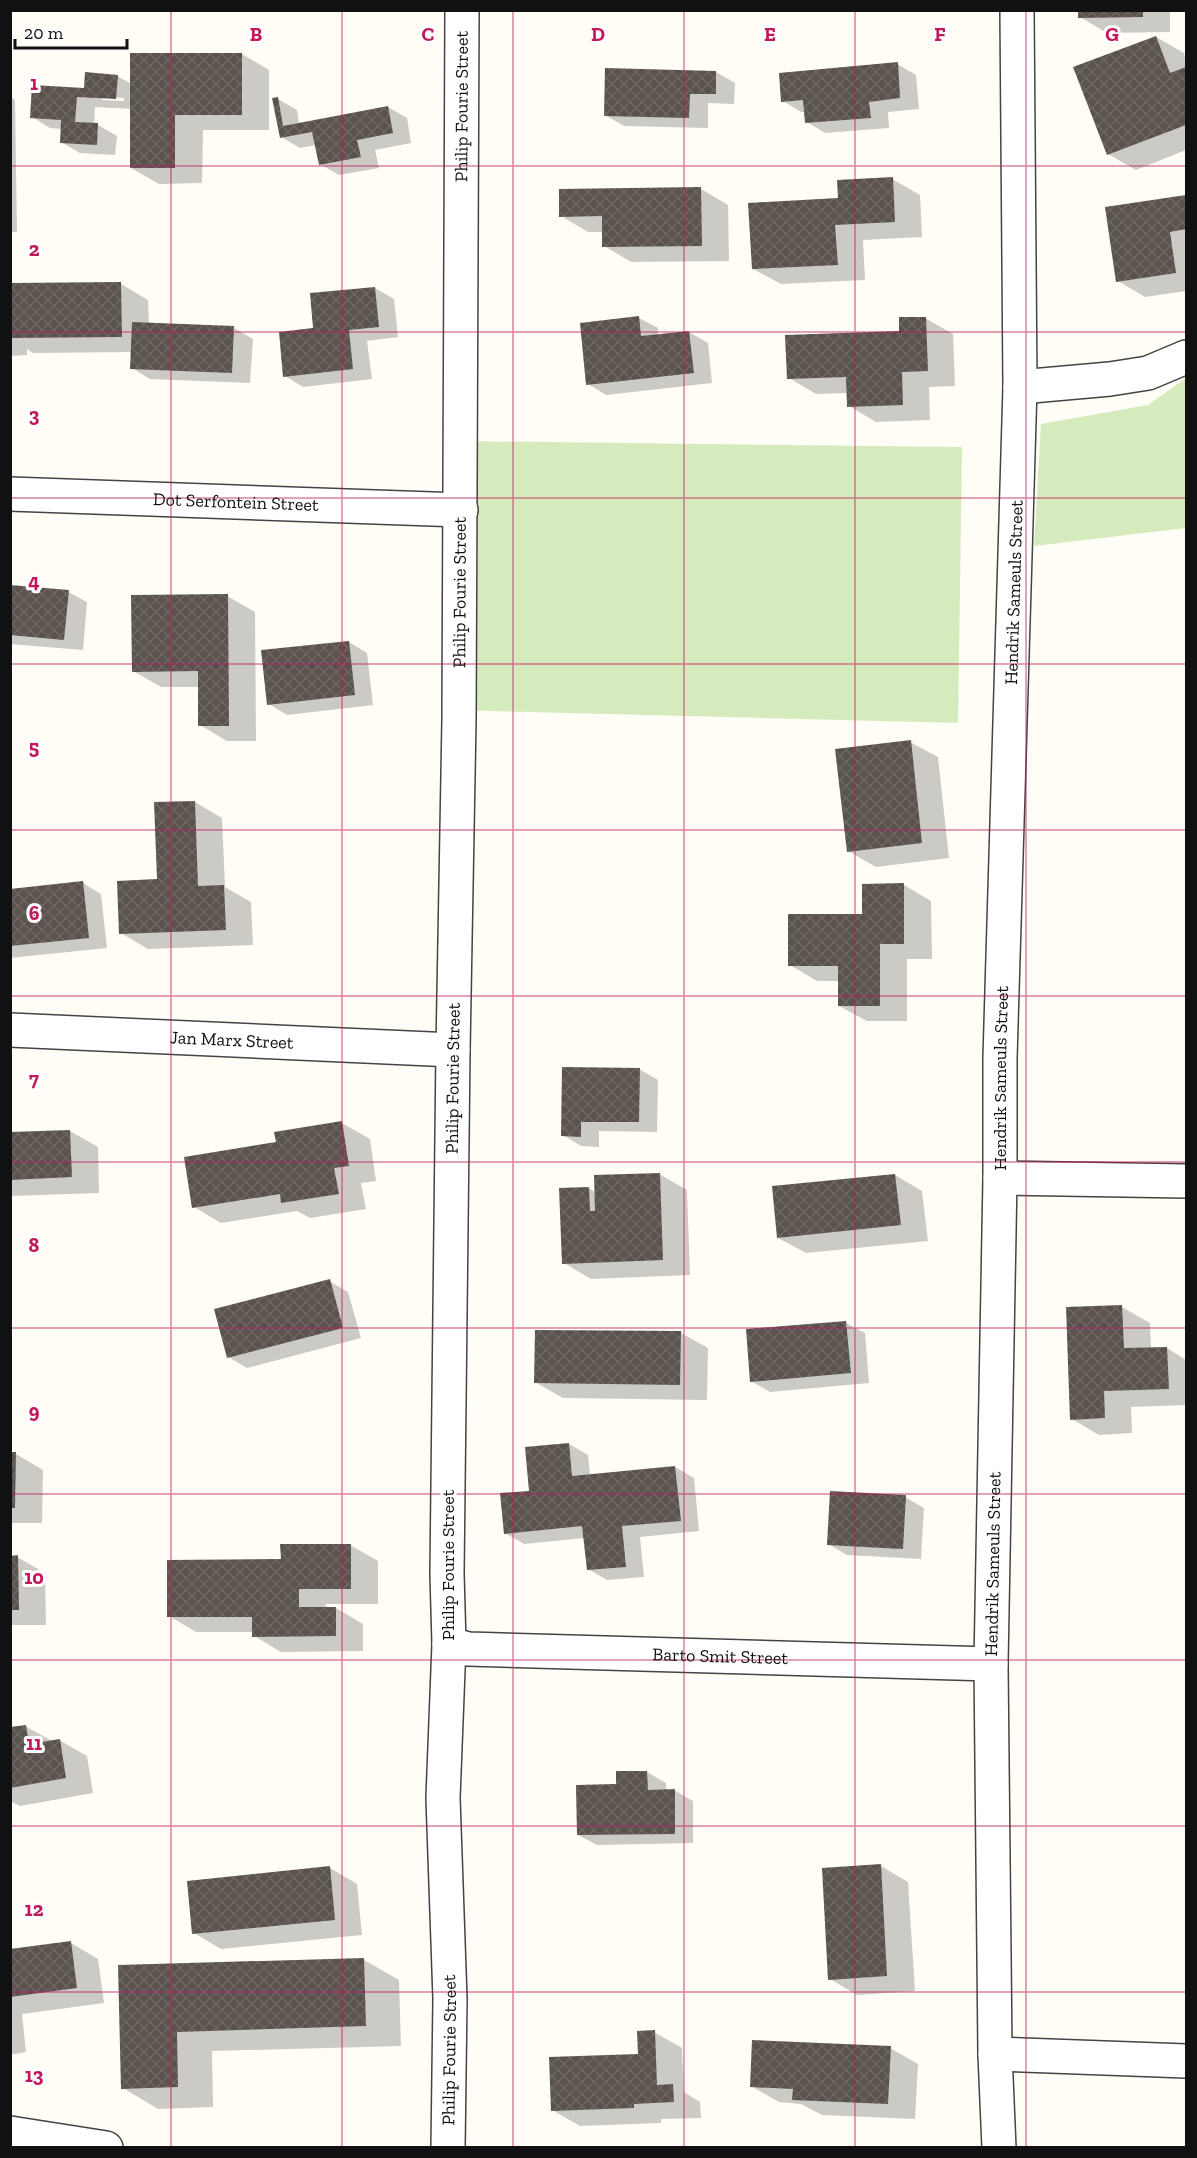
<svg xmlns="http://www.w3.org/2000/svg" width="1197" height="2158" font-family="'Zilla Slab',serif">
<style>
.grass{fill:#d5ebbd}
.shadow{fill:#0003;fill-rule:evenodd}
.building{fill:url(#building-cross-hatch)}
.lines{fill:none;stroke-linecap:round;stroke-linejoin:round}
.minor-casing{stroke:#444;stroke-width:36}
.minor{stroke:#fff;stroke-width:33}
.grid{fill:none;stroke:#c2185b;stroke-width:1.5;stroke-opacity:0.55}
.labels{text-anchor:middle;stroke-width:6;stroke-linejoin:round;paint-order:stroke}
.street-label{font-size:18px;fill:#111;stroke:#fff}
.grid-label{font-size:20px;text-anchor:middle;font-weight:bold;fill:#c2185b;stroke:#fff;stroke-width:6;stroke-linejoin:round;paint-order:stroke}
</style>
<defs>
<pattern id="building-cross-hatch" width="8" height="8" patternUnits="userSpaceOnUse" patternTransform="scale(1.5)"><rect width="8" height="8" fill="#5a524d"/><path d="M0 0l8 8M0 8l8-8" fill="none" stroke="#6d6662"/></pattern>
</defs>
<rect width="100%" height="100%" fill="#fffdf5"/>
<path class="grass" d="M1186,378V528L1034,546L1041,424L1148,405Z
M456,441L962,447L958,723L451,710Z"/>
<path class="shadow" d="M1080,10H1170V32L1107,33L1080,17Z
M1156,37L1184,53L1186,61V150L1136,170L1108,154Z
M242,54L269,70V130H203L202,183L159,184L131,168L132,109L95,107L94,125H98L117,136L115,155L80,153L61,142L62,129L50,128L32,117L117,76L132,84ZM102,97L124,98V101L102,100Z
M897,64L916,75L919,109L888,112L889,128L825,133L807,122L806,112H801L783,101Z
M716,72L735,83L734,104L708,103V128L624,126L605,115Z
M10,97L15,100L17,232H10Z
M278,99L297,110L299,124L388,107L407,118L411,143L375,150L379,168L339,175L320,164L316,145L300,148L281,137Z
M892,179L920,195L922,237L863,240L865,280L781,284L753,269L840,199Z
M701,189L728,205L729,261L631,262L604,246L603,232H588L561,216Z
M1186,196V291L1145,297L1118,281L1107,209Z
M121,284L148,300L149,324L234,328L253,339L250,383L150,379L132,368V352L33,353L27,349V355L10,356V285Z
M375,288L394,299L398,337L367,341L372,379L303,387L285,376L315,329Z
M639,318L658,328V336L689,332L708,343L712,383L606,395L588,384Z
M925,318L953,334L955,386L929,387L930,420L876,422L849,406L848,393L816,394L789,378L900,332Z
M10,587L68,592L87,602L83,650L10,644Z
M227,596L255,612L256,741H227L200,725V687H161L133,671Z
M349,642L367,653L373,705L287,715L269,704Z
M910,742L938,757L949,858L876,867L848,851Z
M195,802L222,818L225,887L251,902L253,945L148,949L121,933L159,881Z
M83,883L101,894L107,948L10,958V890Z
M904,885L931,901L932,959H907V1021H867L839,1006V981H817L790,965L864,915Z
M639,1069L658,1080L657,1132L599,1131V1147L581,1146L563,1135Z
M342,1123L370,1139L376,1181L361,1183L366,1209L310,1218L297,1211L221,1223L194,1207L277,1144Z
M70,1131L98,1147L99,1193L10,1196V1133Z
M659,1174L687,1190L690,1275L591,1279L564,1263L589,1188L596,1193Z
M895,1175L922,1191L928,1241L806,1253L778,1238Z
M329,1281L348,1292L361,1338L247,1368L228,1357Z
M1122,1307L1150,1323L1151,1349L1167,1348L1186,1360V1405L1131,1407L1132,1433L1099,1435L1072,1419Z
M846,1323L865,1333L869,1383L770,1392L751,1381Z
M681,1333L708,1348L707,1400L563,1398L535,1382Z
M569,1444L588,1455L590,1475L675,1467L694,1478L699,1531L640,1537L644,1577L607,1580L588,1569L585,1538L524,1544L505,1533L530,1492Z
M10,1454H16L43,1470L42,1523H10Z
M905,1497L924,1508L921,1559L847,1555L828,1544Z
M350,1545L378,1561V1604H326V1608H336L363,1624V1651L281,1652L254,1636L253,1632H196L169,1616L282,1560Z
M10,1557H17L45,1573L46,1625H10Z
M25,1726L52,1741L59,1740L87,1756L93,1793L20,1806L10,1801V1729Z
M647,1772L666,1783V1791L674,1790L693,1801V1843L597,1845L578,1835L618,1785Z
M881,1866L908,1882L915,1991L857,1995L830,1979Z
M330,1868L357,1884L362,1935L221,1949L194,1933Z
M71,1943L98,1959L104,2003L22,2014L26,2052L10,2055V1950Z
M364,1960L399,1980L401,2046L212,2051L213,2107L158,2109L123,2088L120,1967Z
M654,2032L682,2048L684,2092L700,2102L701,2118L661,2119V2123L580,2126L552,2110L639,2056Z
M890,2048L918,2064L915,2119L822,2115L801,2104L779,2102L751,2086Z"/>
<path class="building" d="M1078,10H1143V17L1078,18Z
M1156,36L1170,73L1186,67V125L1107,155L1073,67Z
M130,53H242V115H175V168H130Z
M898,62L900,98L869,102L871,118L805,123L803,100L781,102L779,73Z
M605,68L716,71V94H690L689,118L604,116Z
M85,72L118,75L116,99L77,97L75,122L98,123L97,145L60,143L61,120L30,118L32,85L84,88Z
M278,97L283,126L388,106L393,133L357,140L361,157L319,165L312,132L280,138L272,98Z
M893,177L895,222L835,225L838,265L752,269L748,203L838,198L837,180Z
M701,187L702,246L602,247V216L559,217V189Z
M1186,195V229L1170,232L1176,273L1116,282L1105,207Z
M121,282L122,337L10,338V283Z
M375,287L379,327L349,330L353,369L283,377L279,332L313,328L310,293Z
M639,316L641,336L689,331L694,373L586,385L580,323Z
M899,317H926L928,371L902,372L903,405L847,407L846,377L787,379L785,335L899,331Z
M132,322L234,326L232,373L130,369Z
M10,585L69,590L64,640L10,635Z
M228,594L229,726H198V671L132,672L131,595Z
M349,641L355,695L267,705L261,650Z
M911,740L922,843L847,852L835,749Z
M195,801L198,886L224,885L226,930L119,934L117,881L157,879L154,802Z
M83,881L89,938L10,946V889Z
M904,883V944H880V1006H838V966H788V914H862V884Z
M562,1067L640,1068L639,1122H581V1137L561,1136Z
M342,1121L349,1166L334,1168L339,1194L281,1203L280,1194L192,1208L184,1157L276,1142L274,1132Z
M70,1130L72,1177L10,1180V1132Z
M660,1173L663,1260L562,1264L559,1188L589,1187L590,1211H595L594,1175Z
M895,1174L901,1225L777,1238L772,1186Z
M330,1279L343,1328L227,1358L214,1309Z
M1122,1305L1124,1348L1167,1347L1169,1389L1104,1391L1105,1418L1070,1420L1066,1307Z
M846,1321L851,1373L750,1382L746,1329Z
M535,1330L681,1331L680,1385L534,1383Z
M569,1443L572,1476L675,1466L681,1521L622,1526L626,1567L587,1570L582,1526L504,1534L500,1493L529,1491L525,1447Z
M10,1452H16L15,1508H10Z
M830,1491L906,1495L903,1549L827,1545Z
M280,1544H351V1589H299V1607H336V1636L252,1637V1617H167V1560L281,1559Z
M18,1555L19,1610H10V1556Z
M26,1725L29,1744L60,1739L66,1778L10,1788V1727Z
M616,1771H647L648,1790L675,1789V1834L577,1835L576,1785L616,1784Z
M881,1864L887,1976L828,1980L822,1868Z
M330,1866L335,1920L192,1934L187,1881Z
M71,1941L77,1988L10,1997V1949Z
M364,1958L366,2026L177,2032L178,2087L121,2089L118,1965Z
M655,2030L657,2085L673,2084L674,2102L634,2104V2108L551,2111L549,2057L638,2054L637,2031Z
M752,2040L891,2046L888,2104L792,2100L793,2089L750,2087Z"/>
<g class="lines">
<g class="minor-casing">
<g id="minor">
<path d="M1020,387L1110,379L1148,373L1186,357"/>
<path id="s1" d="M10,494L461,510"/>
<path id="s2" d="M10,1030L453,1050"/>
<path d="M1000,1178L1186,1181"/>
<path id="s3" d="M449,1644L468,1649L991,1664"/>
<path d="M995,2054L1186,2061"/>
<path d="M10,2133L106,2148"/>
<path id="s4" d="M448,2148L450,1999L443,1798L449,1644L447,1574L453,1050L459,720L462,10"/>
<path id="s5" d="M999,2148L995,2054L991,1664L1000,1178V1058L1020,387L1017,10"/>
</g>
</g>
<use href="#minor" class="minor"/>
</g>
<path class="grid" d="M171,10V2148M342,10V2148M513,10V2148M684,10V2148M855,10V2148M1026,10V2148M10,166H1186M10,332H1186M10,498H1186M10,664H1186M10,830H1186M10,996H1186M10,1162H1186M10,1328H1186M10,1494H1186M10,1660H1186M10,1826H1186M10,1992H1186"/>
<g class="labels">
<g class="street-label">
<text dy="6" stroke="none"><textPath href="#s4" startOffset="2042">Philip Fourie Street</textPath></text>
<text dy="6" stroke="none"><textPath href="#s1" startOffset="226">Dot Serfontein Street</textPath></text>
<text dy="6" stroke="none"><textPath href="#s4" startOffset="1556">Philip Fourie Street</textPath></text>
<text dy="6" stroke="none"><textPath href="#s5" startOffset="1556">Hendrik Sameuls Street</textPath></text>
<text dy="6" stroke="none"><textPath href="#s2" startOffset="222">Jan Marx Street</textPath></text>
<text dy="6" stroke="none"><textPath href="#s4" startOffset="1070">Philip Fourie Street</textPath></text>
<text dy="6" stroke="none"><textPath href="#s5" startOffset="1070">Hendrik Sameuls Street</textPath></text>
<text transform="translate(448 1565) rotate(-90)" y="6">Philip Fourie Street</text>
<text dy="6" stroke="none"><textPath href="#s5" startOffset="584">Hendrik Sameuls Street</textPath></text>
<text dy="6" stroke="none"><textPath href="#s3" startOffset="272">Barto Smit Street</textPath></text>
<text dy="6" stroke="none"><textPath href="#s4" startOffset="98">Philip Fourie Street</textPath></text>
</g>
</g>
<g class="grid-label">
<text x="256" y="41">B</text>
<text x="428" y="41">C</text>
<text x="598" y="41">D</text>
<text x="770" y="41">E</text>
<text x="940" y="41">F</text>
<text x="1112" y="41">G</text>
<text x="34" y="90">1</text>
<text x="34" y="256">2</text>
<text x="34" y="422">3</text>
<text x="34" y="588">4</text>
<text x="34" y="754">5</text>
<text x="34" y="920">6</text>
<text x="34" y="1086">7</text>
<text x="34" y="1252">8</text>
<text x="34" y="1418">9</text>
<text x="34" y="1584">10</text>
<text x="34" y="1750">11</text>
<text x="34" y="1916">12</text>
<text x="34" y="2082">13</text>
</g>
<rect width="1197" height="2158" fill="none" stroke="#111111" stroke-width="24"/>
<path d="M15 39v9h112v-9" fill="none" stroke="#111111" stroke-width="3"/>
<text x="24" y="39" font-size="18" fill="#111111" stroke="#ffffff" stroke-width="4.5" paint-order="stroke">20 m</text>
</svg>
